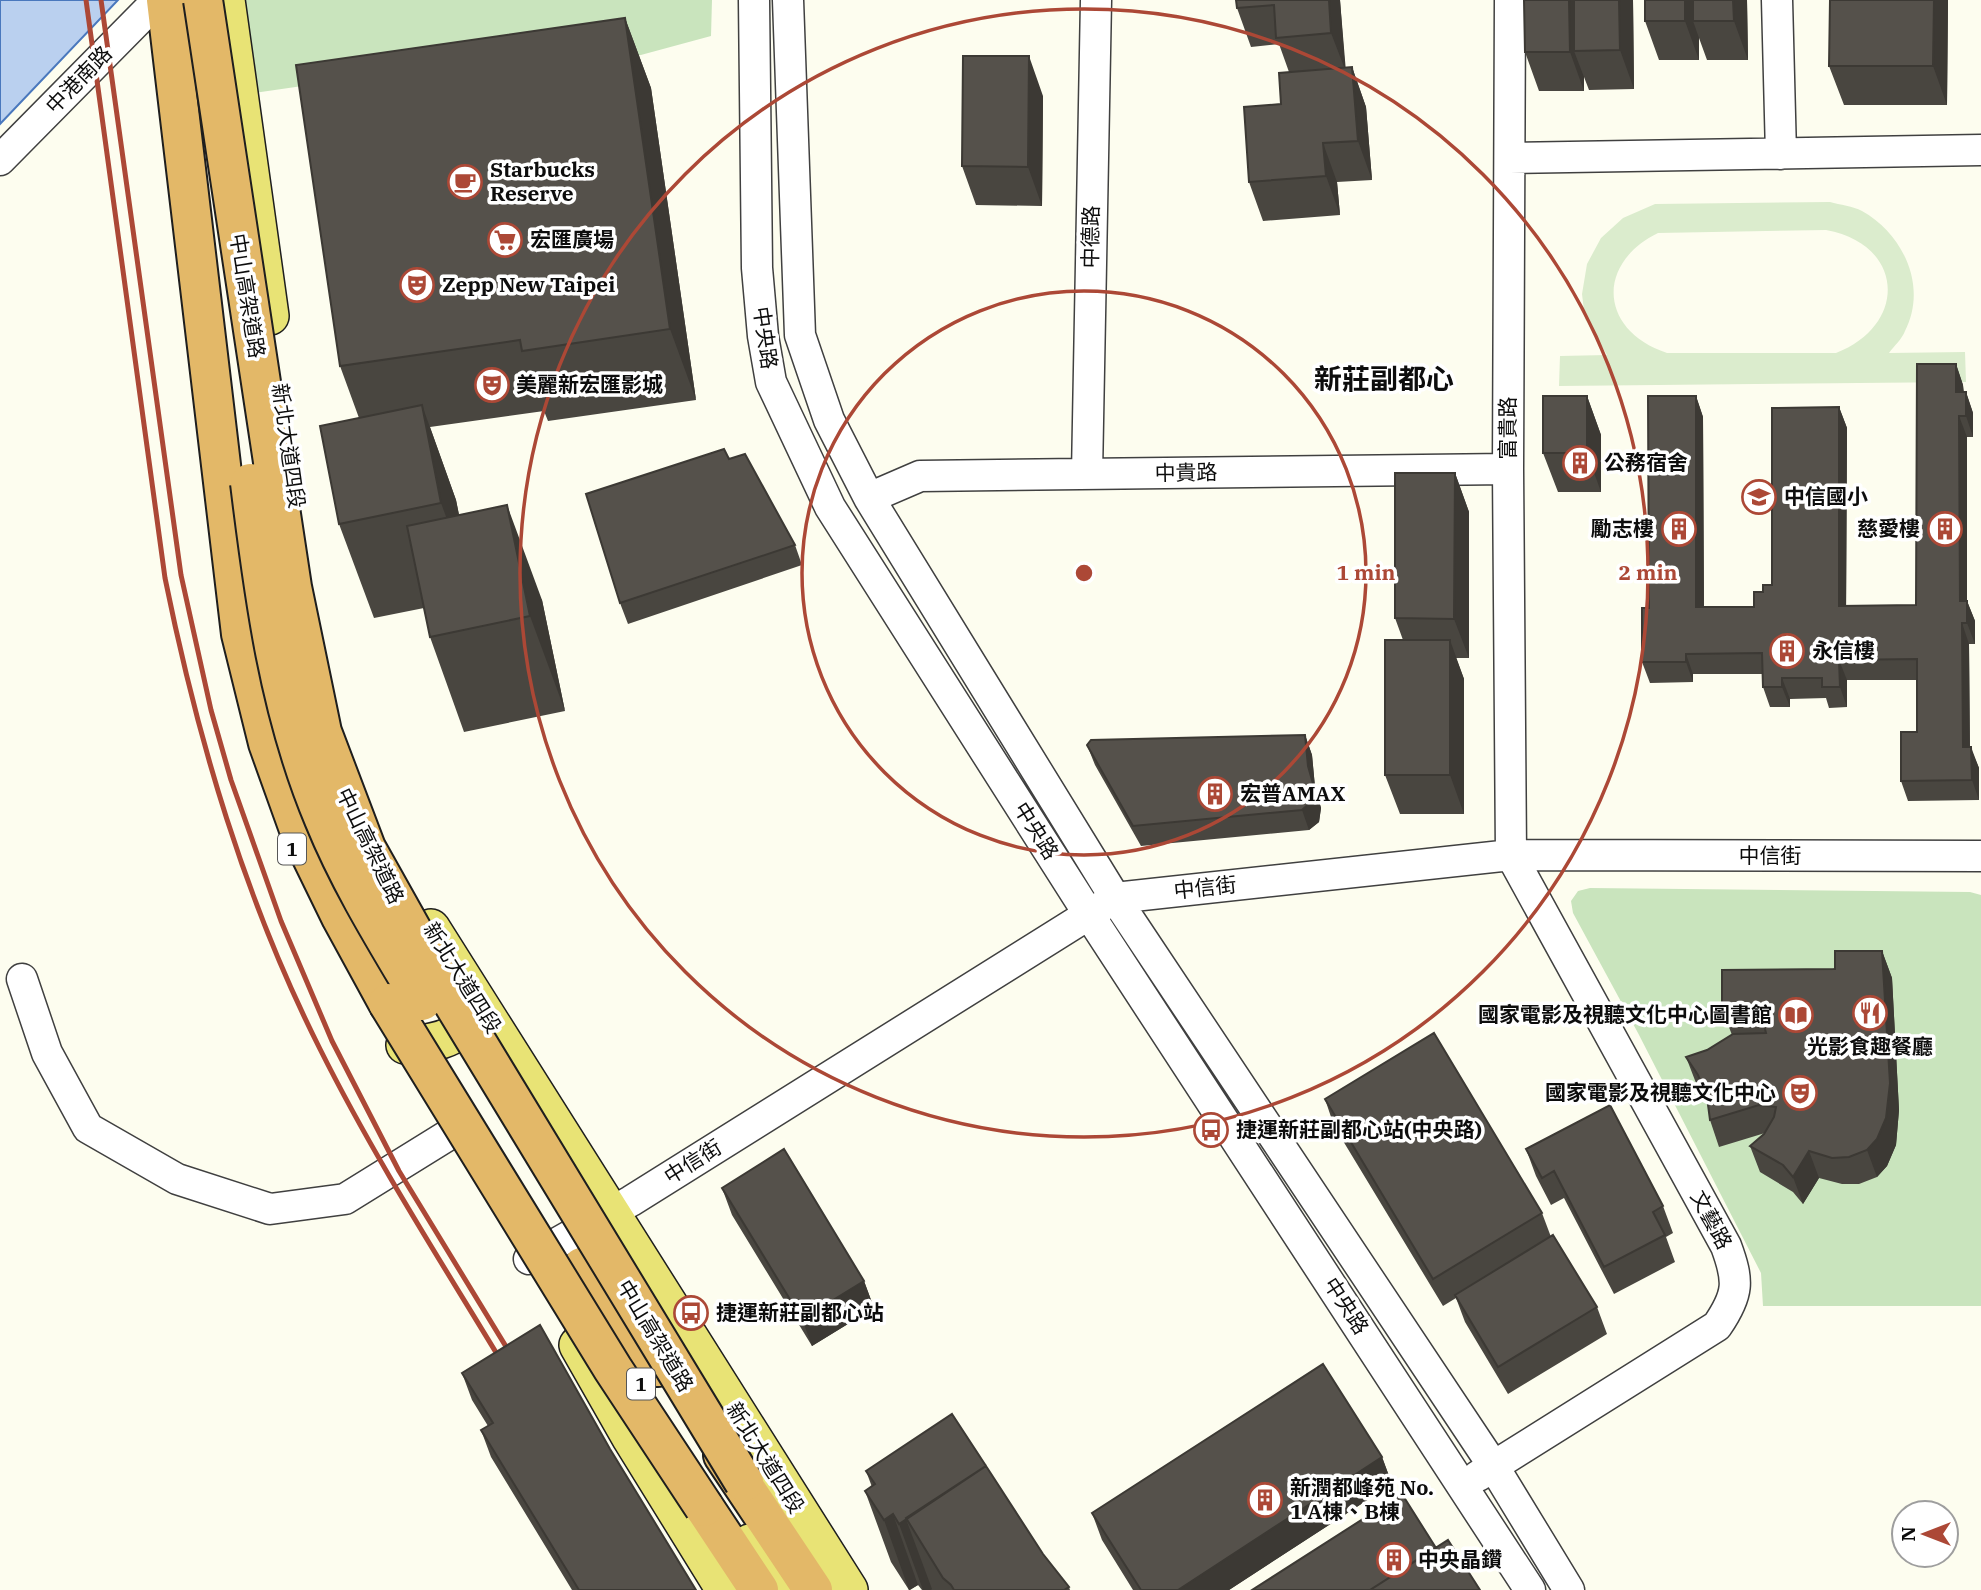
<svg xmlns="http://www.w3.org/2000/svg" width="1981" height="1590" font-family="'IBM Plex Serif','Noto Sans TC',serif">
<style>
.green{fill:#c9e4bd}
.pitch{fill:#dbeccd;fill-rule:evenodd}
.water{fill:#bad0ef;stroke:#4a78bd;stroke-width:2}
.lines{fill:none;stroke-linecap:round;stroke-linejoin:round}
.minor-casing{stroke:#404040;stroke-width:33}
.major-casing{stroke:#1e1e1e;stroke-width:40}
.highway-casing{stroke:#1e1e1e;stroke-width:42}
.minor{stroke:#fff;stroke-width:30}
.major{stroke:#e8e375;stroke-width:37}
.highway{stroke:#e3b868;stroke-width:38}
.rail{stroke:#ac4836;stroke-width:5}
.highway-bridge-casing{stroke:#1e1e1e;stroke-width:42;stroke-linecap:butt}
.highway-bridge{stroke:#e3b868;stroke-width:38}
.wall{fill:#494640}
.shaded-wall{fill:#3c3934}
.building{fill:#55514b;stroke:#3c3934;stroke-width:2}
.ring{fill:none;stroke:#ac4836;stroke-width:3.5}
.labels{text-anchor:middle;stroke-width:7;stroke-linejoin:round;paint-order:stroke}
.shield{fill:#fff;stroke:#565656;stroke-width:2}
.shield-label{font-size:19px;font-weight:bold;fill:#0d0d0d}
.street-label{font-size:21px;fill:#0d0d0d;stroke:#fff}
.poi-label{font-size:21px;font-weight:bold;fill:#0d0d0d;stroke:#fff;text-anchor:start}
.district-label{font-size:28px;font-weight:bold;fill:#0d0d0d;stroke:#fff}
.centre{fill:#ac4836;stroke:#fff;stroke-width:3.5}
.ring-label{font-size:21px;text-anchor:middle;font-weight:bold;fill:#ac4836;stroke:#fff;stroke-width:7;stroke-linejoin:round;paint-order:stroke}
</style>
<rect width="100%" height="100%" fill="#fdfdef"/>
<path class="green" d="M239,0H712L711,36L615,62L420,69L254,93Z
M1590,888L1970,892L1981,895V1306H1763L1761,1273L1638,1033L1573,913L1571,901L1578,891Z"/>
<path class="pitch" d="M1830,202C1840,205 1853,206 1862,211C1903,234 1928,286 1905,331C1902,339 1894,346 1889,353L1965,352L1966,382L1559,386L1560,356L1607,355L1585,319L1582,294L1587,264L1601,238L1623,218L1655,204ZM1826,230C1904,244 1909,324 1836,353H1667C1600,331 1595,264 1658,233Z"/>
<path class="water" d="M0,0H118L0,124Z"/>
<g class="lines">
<g class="minor-casing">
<path id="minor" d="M754,0L757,268L763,336L771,382L830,507L1088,913L1530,1590
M788,0L800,335L829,420L869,498L1115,898L1494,1467L1569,1590
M1777,0L1781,154
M1510,158L1981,150
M0,160L158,0
M1087,474L1096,0
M869,498L920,476L1508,469
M22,979L47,1053L88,1128L177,1179L270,1209L345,1199L458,1129
M529,1259L631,1201L1115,898L1511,855L1981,856
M1478,1476L1717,1326C1739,1294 1739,1281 1726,1246L1511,855L1508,469L1510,0"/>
</g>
<g class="major-casing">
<path id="major" d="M226,0L270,316
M431,928L849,1590
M405,1045C427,1044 459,1041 470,1017C473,1012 472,1001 472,995
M578,1345L631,1438L725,1590
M750,1543L781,1590"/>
</g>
<g class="highway-casing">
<path id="highway" d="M166,0L241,634L268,743L301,835L341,917L388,1003
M582,1267L658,1367
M723,1455L813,1590
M704,1507L759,1590"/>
</g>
<use href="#minor" class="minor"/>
<use href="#major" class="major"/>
<use href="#highway" class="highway"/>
<path class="rail" d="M86,0L165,578C198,741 245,900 320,1049C375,1159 442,1263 506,1369
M101,0L181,575L211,710L231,780L281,921L332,1041L399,1171L516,1363"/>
<g class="highway-bridge-casing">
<path id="highway-bridge" d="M203,0L292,587L322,732L366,848L450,998L744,1482
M250,483C264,597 279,712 324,819C350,883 387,942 422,1001
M388,1003L613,1369L704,1507"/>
</g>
<use href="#highway-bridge" class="highway-bridge"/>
</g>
<path class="wall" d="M1340,0L1345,68L1352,67L1366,107L1372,180L1337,182L1340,215L1263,221L1249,182L1281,104L1289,72L1279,44L1251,47L1237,8Z
M1524,0H1633L1634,89L1589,90L1584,77V91H1539L1525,52Z
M1747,0L1748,60H1707L1699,38V60H1659L1645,21Z
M1948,0L1947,105H1844L1829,66Z
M625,18L651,88L696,400L548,421L544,411L430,427L456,500L459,515L542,600L565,711L464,732L430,637L424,608L374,618L339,524L359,418L340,366Z
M1043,96L1042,206L976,205L962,166Z
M1956,364L1963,385L1964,392H1966L1973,413V437H1967V601L1975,621V644H1969L1970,747L1979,768V800L1908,801L1901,781L1917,732V680H1847V707L1829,708L1826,698L1790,699V707H1770L1763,687V674H1693V682L1650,683L1642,662L1649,608L1696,396L1703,417L1704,607H1754L1763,592L1772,585L1839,407L1847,428L1846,606L1916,605Z
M1587,396L1601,435V492H1558L1543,453Z
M729,459L795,545L802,565L628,624L620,603Z
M1455,473L1469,512V658H1456L1464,679V814H1400L1385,775L1403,640L1395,618Z
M1305,735L1312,755L1315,787L1321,808L1319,822L1309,830L1141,846L1095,765L1087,745Z
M1882,951L1892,978L1899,1110L1896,1145L1887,1166L1877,1177L1859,1184H1842L1819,1178L1803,1204L1793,1192L1760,1172L1750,1146L1765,1133L1719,1147L1710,1120L1707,1101L1696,1083L1686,1057L1707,1050L1732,1035L1722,1009Z
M1325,1099L1542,1213L1551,1237L1597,1307L1607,1334L1508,1394L1465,1322L1456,1298L1443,1306L1334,1126Z
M1526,1149L1663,1206L1673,1233L1666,1237L1675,1262L1614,1294L1564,1198L1551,1205L1536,1176Z
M722,1188L864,1281L874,1308L812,1346L732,1215Z
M462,1373L610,1449L696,1590H572L491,1457L481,1430L488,1426L472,1400Z
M1382,1457L1392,1484L1229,1590H1133L1102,1540L1092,1513Z
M866,1471L1043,1554L1069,1587L1070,1590H922L918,1585L909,1590L891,1562L865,1491L872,1487Z"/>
<path class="shaded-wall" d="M1329,0H1340L1346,72L1331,33Z
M1569,0H1583L1574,51L1584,77V91L1570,52Z
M1619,0H1633L1634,89L1620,50Z
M1685,0H1698L1693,21L1699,38V60L1685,21Z
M1733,0H1747L1748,60L1734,21Z
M1934,0H1948L1947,105L1933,66Z
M625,18L651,88L696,400L670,329Z
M1029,56L1043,96L1042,206L1028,167Z
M1352,67L1366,107L1372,180L1358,141Z
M1323,143L1337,182L1340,215L1326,176Z
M1956,364L1963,385L1964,413L1956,392Z
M1966,392L1973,413V437L1966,416Z
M1587,396L1601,435V492L1587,453Z
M1696,396L1703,417L1704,628L1696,607Z
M422,405L456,500L476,598L441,503Z
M1839,407L1847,428L1846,626L1839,606Z
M1959,416L1967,437V621L1960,601Z
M1455,473L1469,512V658L1454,619Z
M507,505L542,600L565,711L530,616Z
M1967,601L1975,621V644L1967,623Z
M1962,623L1969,644L1970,768L1963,747Z
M1450,640L1464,679V814L1450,775Z
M1686,654L1693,674V682L1686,662Z
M1839,660L1847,680V707L1840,687Z
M1782,678L1790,699V707L1782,687Z
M1305,735L1312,755L1315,787L1321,808L1319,822L1309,830L1302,810L1308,766Z
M1971,747L1979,768V800L1972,780Z
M1882,951L1892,978L1899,1110L1896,1145L1887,1166L1877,1177L1867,1150Z
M1809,1151L1819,1178L1803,1204L1793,1177Z
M864,1281L874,1308L812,1346L802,1319Z
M1382,1457L1392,1484L1229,1590H1178Z
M893,1514L918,1585L910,1590H909L884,1520Z
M906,1519L932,1589L931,1590H923L899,1524Z"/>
<path class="building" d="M1236,0H1329L1331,33L1276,38L1274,5L1237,8Z
M1524,0H1569L1570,52H1525Z
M1574,0H1619L1620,50L1574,51Z
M1645,0H1685V21H1645Z
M1693,0H1733L1734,21H1693Z
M1830,0H1934L1933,66H1829Z
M625,18L670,329L522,351L520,340L340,366L296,65Z
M963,56H1029L1028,167L962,166Z
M1352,67L1358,141L1323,143L1326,176L1249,182L1244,107L1281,104L1279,73Z
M1917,364H1956V392H1966V416H1959L1960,601H1967V623H1962L1963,747H1971L1972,780L1901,781V732H1917V659L1839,660L1840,687H1822V678H1782V687H1763L1762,653L1686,654V662H1642V608H1649L1648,396H1696V607H1754V592H1763V585H1772V408L1839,407V606L1916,605Z
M1543,396H1587V453H1543Z
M422,405L441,503L339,524L320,426Z
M724,449L729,459L745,454L795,545L620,603L586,494Z
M1395,473H1455L1454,619L1395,618Z
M507,505L530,616L430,637L407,526Z
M1385,640H1450V775H1385Z
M1305,735L1308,766L1314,787L1312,801L1302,810L1133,826L1087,745L1091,740Z
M1835,951H1882L1890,1083L1886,1118L1877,1139L1867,1150L1849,1157L1832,1158L1809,1151L1793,1177L1783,1165L1750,1146L1764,1134L1774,1117L1776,1107L1759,1105L1710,1120L1707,1097L1698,1075L1686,1057L1707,1050L1733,1034L1766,1033L1760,1009H1722V970L1835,969Z
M1434,1033L1542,1213L1433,1279L1325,1099Z
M1610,1105L1663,1206L1653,1212L1665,1235L1604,1267L1554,1171L1542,1178L1526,1149Z
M784,1149L864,1281L802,1319L722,1188Z
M1553,1235L1597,1307L1498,1367L1455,1295Z
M540,1325L610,1449L696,1590H579L481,1430L493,1423L462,1373Z
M1323,1364L1382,1457L1178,1590H1141L1092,1513Z
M952,1414L986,1466L899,1524L893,1514L884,1520L865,1491L875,1484L866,1471Z
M986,1466L1043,1554L1069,1587L1064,1590H954L951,1585L943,1578L906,1518Z
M1402,1494L1436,1548L1370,1590H1252Z
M1448,1540L1480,1590H1370Z"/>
<g class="ring">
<circle cx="1084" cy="573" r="282"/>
<circle cx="1084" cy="573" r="564"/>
</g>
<defs>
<g id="cafe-ring" transform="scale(1.75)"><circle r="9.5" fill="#fff" stroke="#ac4836" stroke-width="1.5"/><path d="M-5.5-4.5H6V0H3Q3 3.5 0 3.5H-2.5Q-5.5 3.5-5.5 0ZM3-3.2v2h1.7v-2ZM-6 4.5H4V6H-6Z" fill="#ac4836"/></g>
<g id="supermarket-ring" transform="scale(1.75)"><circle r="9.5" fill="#fff" stroke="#ac4836" stroke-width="1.5"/><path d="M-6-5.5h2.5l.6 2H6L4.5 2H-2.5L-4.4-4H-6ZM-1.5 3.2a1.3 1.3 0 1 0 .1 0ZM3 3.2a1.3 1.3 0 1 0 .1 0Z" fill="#ac4836"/></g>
<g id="theatre-ring" transform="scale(1.75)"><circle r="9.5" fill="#fff" stroke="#ac4836" stroke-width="1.5"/><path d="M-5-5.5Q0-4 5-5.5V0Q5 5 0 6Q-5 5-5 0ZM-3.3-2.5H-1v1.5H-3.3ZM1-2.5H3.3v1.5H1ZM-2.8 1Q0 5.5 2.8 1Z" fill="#ac4836"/></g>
<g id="building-ring" transform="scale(1.75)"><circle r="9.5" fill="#fff" stroke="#ac4836" stroke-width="1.5"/><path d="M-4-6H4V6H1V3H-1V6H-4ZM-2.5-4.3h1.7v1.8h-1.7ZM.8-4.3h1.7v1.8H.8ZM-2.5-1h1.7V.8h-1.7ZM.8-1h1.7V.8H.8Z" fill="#ac4836"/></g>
<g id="school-ring" transform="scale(1.75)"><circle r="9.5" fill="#fff" stroke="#ac4836" stroke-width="1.5"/><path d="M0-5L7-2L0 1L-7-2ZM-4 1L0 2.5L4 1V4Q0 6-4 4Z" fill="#ac4836"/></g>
<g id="restaurant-ring" transform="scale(1.75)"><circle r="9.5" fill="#fff" stroke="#ac4836" stroke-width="1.5"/><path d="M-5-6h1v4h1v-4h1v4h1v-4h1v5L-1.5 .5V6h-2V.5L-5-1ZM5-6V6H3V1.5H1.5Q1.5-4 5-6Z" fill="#ac4836"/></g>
<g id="library-ring" transform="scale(1.75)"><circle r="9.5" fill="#fff" stroke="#ac4836" stroke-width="1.5"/><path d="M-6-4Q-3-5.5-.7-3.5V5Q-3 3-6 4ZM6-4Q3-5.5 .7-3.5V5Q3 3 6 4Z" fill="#ac4836"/></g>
<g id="bus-ring" transform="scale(1.75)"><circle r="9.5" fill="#fff" stroke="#ac4836" stroke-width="1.5"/><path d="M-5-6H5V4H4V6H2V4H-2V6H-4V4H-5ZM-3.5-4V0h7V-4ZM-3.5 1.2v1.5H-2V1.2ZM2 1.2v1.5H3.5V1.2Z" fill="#ac4836"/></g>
</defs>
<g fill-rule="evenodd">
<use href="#cafe-ring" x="465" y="182"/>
<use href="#supermarket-ring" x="505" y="240"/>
<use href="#theatre-ring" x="417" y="285"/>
<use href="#theatre-ring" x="492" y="385"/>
<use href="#building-ring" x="1580" y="463"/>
<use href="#school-ring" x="1759" y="497"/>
<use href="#building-ring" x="1679" y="529"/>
<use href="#building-ring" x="1945" y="529"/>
<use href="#building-ring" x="1787" y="651"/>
<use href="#building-ring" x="1215" y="794"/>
<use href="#restaurant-ring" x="1870" y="1013"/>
<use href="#library-ring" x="1796" y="1015"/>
<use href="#theatre-ring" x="1800" y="1093"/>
<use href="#bus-ring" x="1211" y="1130"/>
<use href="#bus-ring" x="691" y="1313"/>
<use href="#building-ring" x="1265" y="1500"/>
<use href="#building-ring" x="1394" y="1560"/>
</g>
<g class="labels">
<g class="shield">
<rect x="278" y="833.5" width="28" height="31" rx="5"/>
<rect x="627" y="1368.5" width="28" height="31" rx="5"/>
</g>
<g class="shield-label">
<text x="292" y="856">1</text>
<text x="641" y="1391">1</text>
</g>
<g class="street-label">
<text transform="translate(79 80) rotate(-46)" y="7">中港南路</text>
<text transform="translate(1091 237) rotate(-89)" y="7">中德路</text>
<text transform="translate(247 296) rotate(81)" y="7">中山高架道路</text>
<text transform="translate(765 338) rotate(82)" y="7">中央路</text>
<text transform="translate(1508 428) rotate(-90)" y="7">富貴路</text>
<text transform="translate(288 446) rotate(82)" y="7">新北大道四段</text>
<text transform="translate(1186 473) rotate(-1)" y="7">中貴路</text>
<text transform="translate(1036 831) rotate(58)" y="7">中央路</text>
<text transform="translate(370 846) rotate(64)" y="7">中山高架道路</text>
<text x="1770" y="863">中信街</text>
<text transform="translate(1205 888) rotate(-6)" y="7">中信街</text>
<text transform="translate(462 978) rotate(58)" y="7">新北大道四段</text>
<text transform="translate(693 1162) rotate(-32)" y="7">中信街</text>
<text transform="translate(1711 1220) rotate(62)" y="7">文藝路</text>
<text transform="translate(1346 1306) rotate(57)" y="7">中央路</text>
<text transform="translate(655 1336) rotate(59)" y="7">中山高架道路</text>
<text transform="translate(765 1458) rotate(58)" y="7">新北大道四段</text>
</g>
<g class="poi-label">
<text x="490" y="177">Starbucks<tspan x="490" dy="24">Reserve</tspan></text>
<text x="530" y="247">宏匯廣場</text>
<text x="442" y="292">Zepp New Taipei</text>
<text x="516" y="392">美麗新宏匯影城</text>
<text x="1604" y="470">公務宿舍</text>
<text x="1784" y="504">中信國小</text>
<text x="1654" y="536" text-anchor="end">勵志樓</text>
<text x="1920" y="536" text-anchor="end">慈愛樓</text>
<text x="1812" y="658">永信樓</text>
<text x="1240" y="801">宏普AMAX</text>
<text x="1772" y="1022" text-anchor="end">國家電影及視聽文化中心圖書館</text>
<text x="1870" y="1054" text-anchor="middle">光影食趣餐廳</text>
<text x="1776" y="1100" text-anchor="end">國家電影及視聽文化中心</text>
<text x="1236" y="1137">捷運新莊副都心站(中央路)</text>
<text x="716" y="1320">捷運新莊副都心站</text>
<text x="1290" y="1495">新潤都峰苑 No.<tspan x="1290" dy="24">1 A棟、B棟</tspan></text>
<text x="1418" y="1567">中央晶鑽</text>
</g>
<g class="district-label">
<text x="1384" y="389">新莊副都心</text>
</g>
</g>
<circle cx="1084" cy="573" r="10" class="centre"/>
<g class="ring-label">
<text x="1366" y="580">1 min</text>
<text x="1648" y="580">2 min</text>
</g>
<g transform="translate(1925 1534) rotate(270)"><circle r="33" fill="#ffffff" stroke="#9e9e9e" stroke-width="2"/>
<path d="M0-5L12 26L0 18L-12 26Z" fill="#ac4836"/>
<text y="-10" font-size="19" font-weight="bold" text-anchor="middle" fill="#0d0d0d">N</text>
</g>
</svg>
